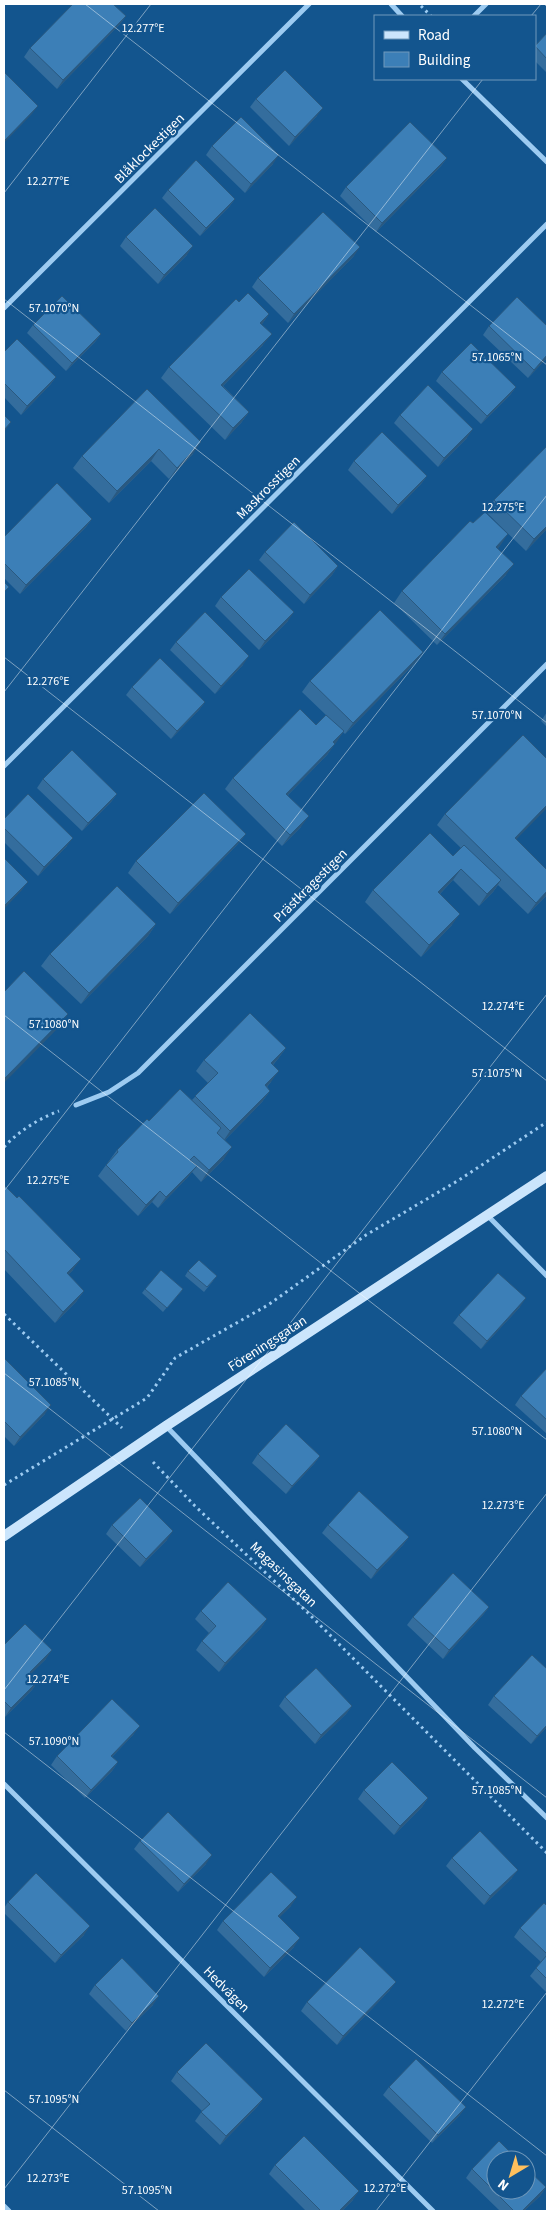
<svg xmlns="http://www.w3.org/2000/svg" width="551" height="2215" font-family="'Source Sans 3',sans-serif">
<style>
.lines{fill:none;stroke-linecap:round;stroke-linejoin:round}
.path{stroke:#9dcbf1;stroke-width:3;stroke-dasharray:2.5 4;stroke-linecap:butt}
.street{stroke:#9dcbf1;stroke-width:5}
.secondary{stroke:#cbe5fc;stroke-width:10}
.wall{fill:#346d9d}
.shaded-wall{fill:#2a5980}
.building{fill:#3c7fb7;stroke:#2a5980}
.ticks{fill:none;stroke:#fff;stroke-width:1;stroke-opacity:0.45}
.labels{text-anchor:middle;stroke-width:4.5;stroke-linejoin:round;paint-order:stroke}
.street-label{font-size:14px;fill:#fff;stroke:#13558e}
.ticks-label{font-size:12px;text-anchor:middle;fill:#fff;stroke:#13558e;stroke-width:4.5;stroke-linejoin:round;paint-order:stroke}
</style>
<rect width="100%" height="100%" fill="#13558e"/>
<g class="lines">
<path class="path" d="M421,6L431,16
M4,1147C19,1131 38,1119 59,1111
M4,1314L122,1428
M153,1462L195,1506L307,1612L547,1853
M4,1485L147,1398L175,1358L268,1305L366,1235L459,1180L547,1122"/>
<path class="street" d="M391,4L402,16
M474,16L486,4
M462,79L547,162
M4,308L309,4
M4,766L547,224
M76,1105L109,1092L138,1073L547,664
M488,1216L547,1276
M166,1426L475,1748L547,1818
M4,1784L433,2211
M4,2206L9,2211"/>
<path class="secondary" d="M4,1536L166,1426L547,1176"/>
</g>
<path class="wall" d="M126,16L120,24L57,89L24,57L30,48Z
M547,33V73L535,61V46Z
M256,99L317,116L289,146L250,107Z
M212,146L273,164L245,193L206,155Z
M447,158L441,166L376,232L340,196L346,187Z
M168,190L235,199L229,207L200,236L162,198Z
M126,237L187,255L158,284L120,246Z
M354,256L288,323L252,287L258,278Z
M239,302L269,314L262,324L263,345L223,386L249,412L241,423L225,440L161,378L169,367Z
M33,325L101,334L95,342L66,371L27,333Z
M489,326H547V358L528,378L483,335Z
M4,352L56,377L50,385L21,415L4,397Z
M442,372L516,387L510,395L481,424L436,381Z
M147,389L193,454L169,479L151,461L109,503L73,468L82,456Z
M400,415L467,438L438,467L394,423Z
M354,461L427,476L421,484L392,514L348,470Z
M494,500L547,529L526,551L486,512Z
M92,519L86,527L20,594L4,578V537Z
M500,546L498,548L506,575L437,645L394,603L402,591Z
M265,552L338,566L332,575L304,604L259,560Z
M221,597L288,621L259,650L215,606Z
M176,642L243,665L215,694L170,650Z
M423,652L415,663L345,734L343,732L327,755L288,795L301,827L282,846L225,789L233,778L316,725L326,715L302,692L310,681Z
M132,687L205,702L199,710L171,739L126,695Z
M547,712V727L541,721Z
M43,779L117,794L111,802L82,831L37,788Z
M445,814L516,840L547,895L528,914L498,885L493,892L479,906L453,880L440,894L452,925L421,957L365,902L373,890L453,856L461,848L437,825Z
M4,819L67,846L38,876L4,842Z
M246,834L237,845L170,914L128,873L136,861Z
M156,924L148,936L81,1004L41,966L50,954Z
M286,1048L278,1059L273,1065L271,1082L267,1087L270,1091L262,1102L225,1140L224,1159L201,1182L192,1172L188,1177L158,1208L152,1202L138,1216L98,1176L117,1150L149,1121L192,1100L208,1083L196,1071L204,1060Z
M4,1185L73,1270L68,1275L84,1291L76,1302L55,1323L4,1269Z
M188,1271L213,1281L204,1292L185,1276Z
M145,1289H183L163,1312L142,1293Z
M520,1307L481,1349L453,1323L459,1315Z
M4,1358L45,1414L14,1446L4,1436Z
M547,1368V1434L515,1405L521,1396Z
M258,1454L320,1456L314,1464L286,1494L252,1463Z
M112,1525L167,1540L140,1567L106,1534Z
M328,1525L409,1537L403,1545L371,1579L322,1533Z
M489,1607L483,1615L443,1659L407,1625L413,1617Z
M201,1611L267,1619L261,1628L219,1672L196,1650L202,1641L209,1633L195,1619Z
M4,1645L46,1659L31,1673L38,1681L32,1690L5,1717L4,1716Z
M547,1669V1727L531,1744L488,1705L494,1696Z
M285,1697L352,1706L346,1714L315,1744L279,1706Z
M134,1734L112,1757L118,1762L112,1771L85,1798L51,1765L57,1756Z
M364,1790L428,1798L422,1807L394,1835L358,1799Z
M140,1841L206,1864L178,1892L134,1849Z
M452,1858L512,1878L484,1905L446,1866Z
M8,1902L84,1935L55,1963L4,1913V1908Z
M291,1906L279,1917L294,1947L264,1977L217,1930L223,1921Z
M547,1906V1993L530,1976L541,1962L514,1937L520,1928Z
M95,1985L153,2005L126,2031L89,1994Z
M390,1990L337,2045L301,2011L307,2002Z
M177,2072L263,2099L257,2107L220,2145L195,2121L202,2111L171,2081Z
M389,2087L460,2115L432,2143L383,2095Z
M275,2165L353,2200L342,2211H306L269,2174Z
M472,2169L546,2187L540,2196L524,2211H500L466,2178Z"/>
<path class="shaded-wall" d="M126,16L120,24L57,89L63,80Z
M38,106L32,114L4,143V141Z
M323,108L317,116L289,146L295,137Z
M279,155L273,164L245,193L251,184Z
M447,158L441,166L376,232L382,223Z
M235,199L229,207L200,236L206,228Z
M193,246L187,255L158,284L164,275Z
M360,247L354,256L288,323L294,314Z
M269,314L261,326L260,323Z
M101,334L95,342L66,371L72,363Z
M272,334L263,345L213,396L221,385Z
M547,355V358L528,378L534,370Z
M56,377L50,385L21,415L27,406Z
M516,387L510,395L481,424L487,416Z
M249,412L241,423L225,440L233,428Z
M11,422L5,431L4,433V430Z
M473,429L467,438L438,467L444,458Z
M201,442L193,454L169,479L177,468Z
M159,449L151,461L109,503L117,491Z
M427,476L421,484L392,514L398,505Z
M92,519L86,527L20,594L26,585Z
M547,526V529L526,551L534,539Z
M508,534L500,546L488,558L496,547Z
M514,564L506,575L437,645L445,634Z
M338,566L332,575L304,604L310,595Z
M294,612L288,621L259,650L265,641Z
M423,652L415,663L345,734L353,723Z
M249,656L243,665L215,694L221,686Z
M205,702L199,710L171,739L177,731Z
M344,731L336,743L325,753L333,742Z
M335,744L327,755L278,805L286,794Z
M117,794L111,802L82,831L88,823Z
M547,805V808L506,850L515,838Z
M309,816L301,827L282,846L290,835Z
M246,834L237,845L170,914L178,903Z
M73,838L67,846L38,876L44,867Z
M461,869L453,880L430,904L438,892Z
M501,880L493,892L479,906L487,894Z
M28,882L22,890L4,909V906Z
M547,891V895L528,914L536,903Z
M460,914L452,925L421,957L429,945Z
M156,924L148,936L81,1004L89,993Z
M68,1014L60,1026L4,1083V1079Z
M286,1048L278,1059L263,1075L271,1063Z
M279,1071L271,1082L257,1097L265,1085Z
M270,1091L262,1102L222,1143L230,1131Z
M232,1147L224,1159L201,1182L209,1170Z
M197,1166L188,1177L158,1208L166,1197Z
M160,1191L152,1202L138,1216L146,1205Z
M81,1259L73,1270L59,1285L67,1273Z
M84,1291L76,1302L55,1323L63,1312Z
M526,1298L520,1307L481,1349L487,1341Z
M51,1405L45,1414L14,1446L20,1437Z
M320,1456L314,1464L286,1494L292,1486Z
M173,1531L167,1540L140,1567L146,1559Z
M409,1537L403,1545L371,1579L377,1570Z
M489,1607L483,1615L443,1659L449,1650Z
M267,1619L261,1628L219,1672L225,1663Z
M52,1650L46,1659L24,1681L30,1672Z
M38,1681L32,1690L5,1717L11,1708Z
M352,1706L346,1714L315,1744L321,1735Z
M547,1725V1727L531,1744L537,1736Z
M140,1726L134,1734L105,1764L111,1756Z
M118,1762L112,1771L85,1798L91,1790Z
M428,1798L422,1807L394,1835L400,1826Z
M212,1855L206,1864L178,1892L184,1884Z
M518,1870L512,1878L484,1905L490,1896Z
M297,1897L291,1906L272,1925L278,1916Z
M90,1926L84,1935L55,1963L61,1955Z
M300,1938L294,1947L264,1977L270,1968Z
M396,1982L390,1990L337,2045L343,2036Z
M159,1996L153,2005L126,2031L132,2023Z
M263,2099L257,2107L220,2145L226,2136Z
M466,2107L460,2115L432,2143L438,2135Z
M546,2187L540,2196L524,2211H522Z
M359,2191L353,2200L342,2211H339Z"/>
<path class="building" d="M73,4H113L126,16L63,80L30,48Z
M547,33V59L535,46Z
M285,70L323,108L295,137L256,99Z
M5,73L38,106L4,141V75Z
M241,117L279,155L251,184L212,146Z
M410,122L447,158L382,223L346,187Z
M196,160L235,199L206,228L168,190Z
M155,208L193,246L164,275L126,237Z
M323,212L360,247L294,314L258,278Z
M248,293L269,314L260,323L272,334L221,385L249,412L233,428L169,367L236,299L239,302Z
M62,296L101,334L72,363L33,325Z
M517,297L547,326V355L534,370L489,326Z
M17,339L56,377L27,406L4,383V352Z
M471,343L516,387L487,416L442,372Z
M428,385L473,429L444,458L400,415Z
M147,389L201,442L177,468L159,449L117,491L82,456Z
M4,415L11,422L4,430Z
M382,432L427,476L398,505L354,461Z
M547,446V526L534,539L494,500Z
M57,483L92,519L26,585L4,563V537Z
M485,512L508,534L496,547L514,564L445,634L402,591L470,521L473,523Z
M294,522L338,566L310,595L265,552Z
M249,569L294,612L265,641L221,597Z
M4,582L9,587L4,592Z
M380,610L423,652L353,723L310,681Z
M205,612L249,656L221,686L176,642Z
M160,658L205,702L177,731L132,687Z
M300,709L316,725L326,715L344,731L333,742L335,744L286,794L309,816L290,835L233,778Z
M523,735L547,759V805L515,838L547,870V891L536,903L445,814Z
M72,750L117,794L88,823L43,779Z
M204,793L246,834L178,903L136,861Z
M28,794L73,838L44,867L4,828V819Z
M430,833L453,856L464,845L501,880L487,894L461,869L438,892L460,914L429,945L373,890Z
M4,858L28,882L4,906Z
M117,886L156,924L89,993L50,954Z
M24,971L68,1014L4,1079V992Z
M250,1013L286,1048L271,1063L279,1071L265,1085L270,1091L230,1131L195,1096L218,1073L204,1060Z
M180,1089L221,1128L217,1133L232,1147L209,1170L194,1156L190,1160L197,1166L166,1197L160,1191L146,1205L106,1165L118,1152L117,1150L147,1119L149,1121Z
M4,1185L17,1198L19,1196L81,1259L67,1273L84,1291L63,1312L4,1249Z
M199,1260L217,1276L207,1287L188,1271Z
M161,1270L183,1289L167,1308L145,1289Z
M498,1273L526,1298L487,1341L459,1315Z
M4,1358L51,1405L20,1437L4,1421Z
M547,1368V1420L521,1396Z
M286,1424L320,1456L292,1486L258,1454Z
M359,1491L409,1537L377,1570L328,1525Z
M140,1498L173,1531L146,1559L112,1525Z
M453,1573L489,1607L449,1650L413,1617Z
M228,1582L267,1619L225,1663L202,1641L216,1626L201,1611Z
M25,1624L52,1650L30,1672L38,1681L11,1708L4,1701V1645Z
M532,1655L547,1669V1725L537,1736L494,1696Z
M316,1668L352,1706L321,1735L285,1697Z
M112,1699L140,1726L111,1756L118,1762L91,1790L57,1756Z
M392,1762L428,1798L400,1826L364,1790Z
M168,1812L212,1855L184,1884L140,1841Z
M480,1831L518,1870L490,1896L452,1858Z
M271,1872L297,1897L278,1916L300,1938L270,1968L223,1921Z
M36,1873L90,1926L61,1955L8,1902Z
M544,1903L547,1906V1954L520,1928Z
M360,1947L396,1982L343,2036L307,2002Z
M547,1955V1979L536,1968Z
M122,1958L159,1996L132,2023L95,1985Z
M206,2043L263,2099L226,2136L201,2112L210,2104L177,2072Z
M416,2059L466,2107L438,2135L389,2087Z
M304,2136L359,2191L339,2211H321L275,2165Z
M499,2141L518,2160H496V2190H526V2168L546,2187L522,2211H514L472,2169Z"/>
<path class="ticks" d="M85,4L547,365M544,4L547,7M531,16L541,4M4,193L151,4M4,299L547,723M4,657L547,1081M4,692L483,79M4,1015L547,1440M4,1191L547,495M4,1373L547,1798M4,1690L547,994M4,1732L547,2156M4,2090L159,2211M4,2189L547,1493M376,2211L547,1992"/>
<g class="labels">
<g class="street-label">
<text transform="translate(149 148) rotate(-45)" y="5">Blåklockestigen</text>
<text transform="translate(268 487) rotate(-45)" y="5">Maskrosstigen</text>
<text transform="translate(310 885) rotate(-45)" y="5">Prästkragestigen</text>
<text transform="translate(267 1343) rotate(-33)" y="5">Föreningsgatan</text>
<text transform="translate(284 1574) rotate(44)" y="5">Magasinsgatan</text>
<text transform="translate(227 1989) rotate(45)" y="5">Hedvägen</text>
</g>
</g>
<g class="ticks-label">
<text x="143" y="32">12.277°E</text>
<text x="48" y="185">12.277°E</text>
<text x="54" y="312">57.1070°N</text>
<text x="497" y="361">57.1065°N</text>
<text x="503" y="511">12.275°E</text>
<text x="48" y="685">12.276°E</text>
<text x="497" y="719">57.1070°N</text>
<text x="503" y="1010">12.274°E</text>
<text x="54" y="1028">57.1080°N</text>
<text x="497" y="1077">57.1075°N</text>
<text x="48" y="1184">12.275°E</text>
<text x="54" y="1386">57.1085°N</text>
<text x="497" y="1435">57.1080°N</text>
<text x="503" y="1509">12.273°E</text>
<text x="48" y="1683">12.274°E</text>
<text x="54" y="1745">57.1090°N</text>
<text x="497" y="1794">57.1085°N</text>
<text x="503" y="2008">12.272°E</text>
<text x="54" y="2103">57.1095°N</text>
<text x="48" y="2182">12.273°E</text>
<text x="385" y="2192">12.272°E</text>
<text x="147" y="2194">57.1095°N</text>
</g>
<rect width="551" height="2215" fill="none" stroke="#ffffff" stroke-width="10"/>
<rect x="374" y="15" width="162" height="65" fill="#13558e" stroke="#7199bb"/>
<rect x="384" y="31" width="25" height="8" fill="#cbe5fc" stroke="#7199bb"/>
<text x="418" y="40" font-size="15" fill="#ffffff">Road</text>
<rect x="384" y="52" width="25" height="15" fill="#3c7fb7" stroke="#7199bb"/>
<text x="418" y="65" font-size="15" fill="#ffffff">Building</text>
<g transform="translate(511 2175) rotate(218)"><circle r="24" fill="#13558e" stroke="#7199bb"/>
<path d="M0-4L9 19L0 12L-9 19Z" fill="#ffc05d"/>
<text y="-8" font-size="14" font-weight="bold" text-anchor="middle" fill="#ffffff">N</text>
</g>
</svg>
